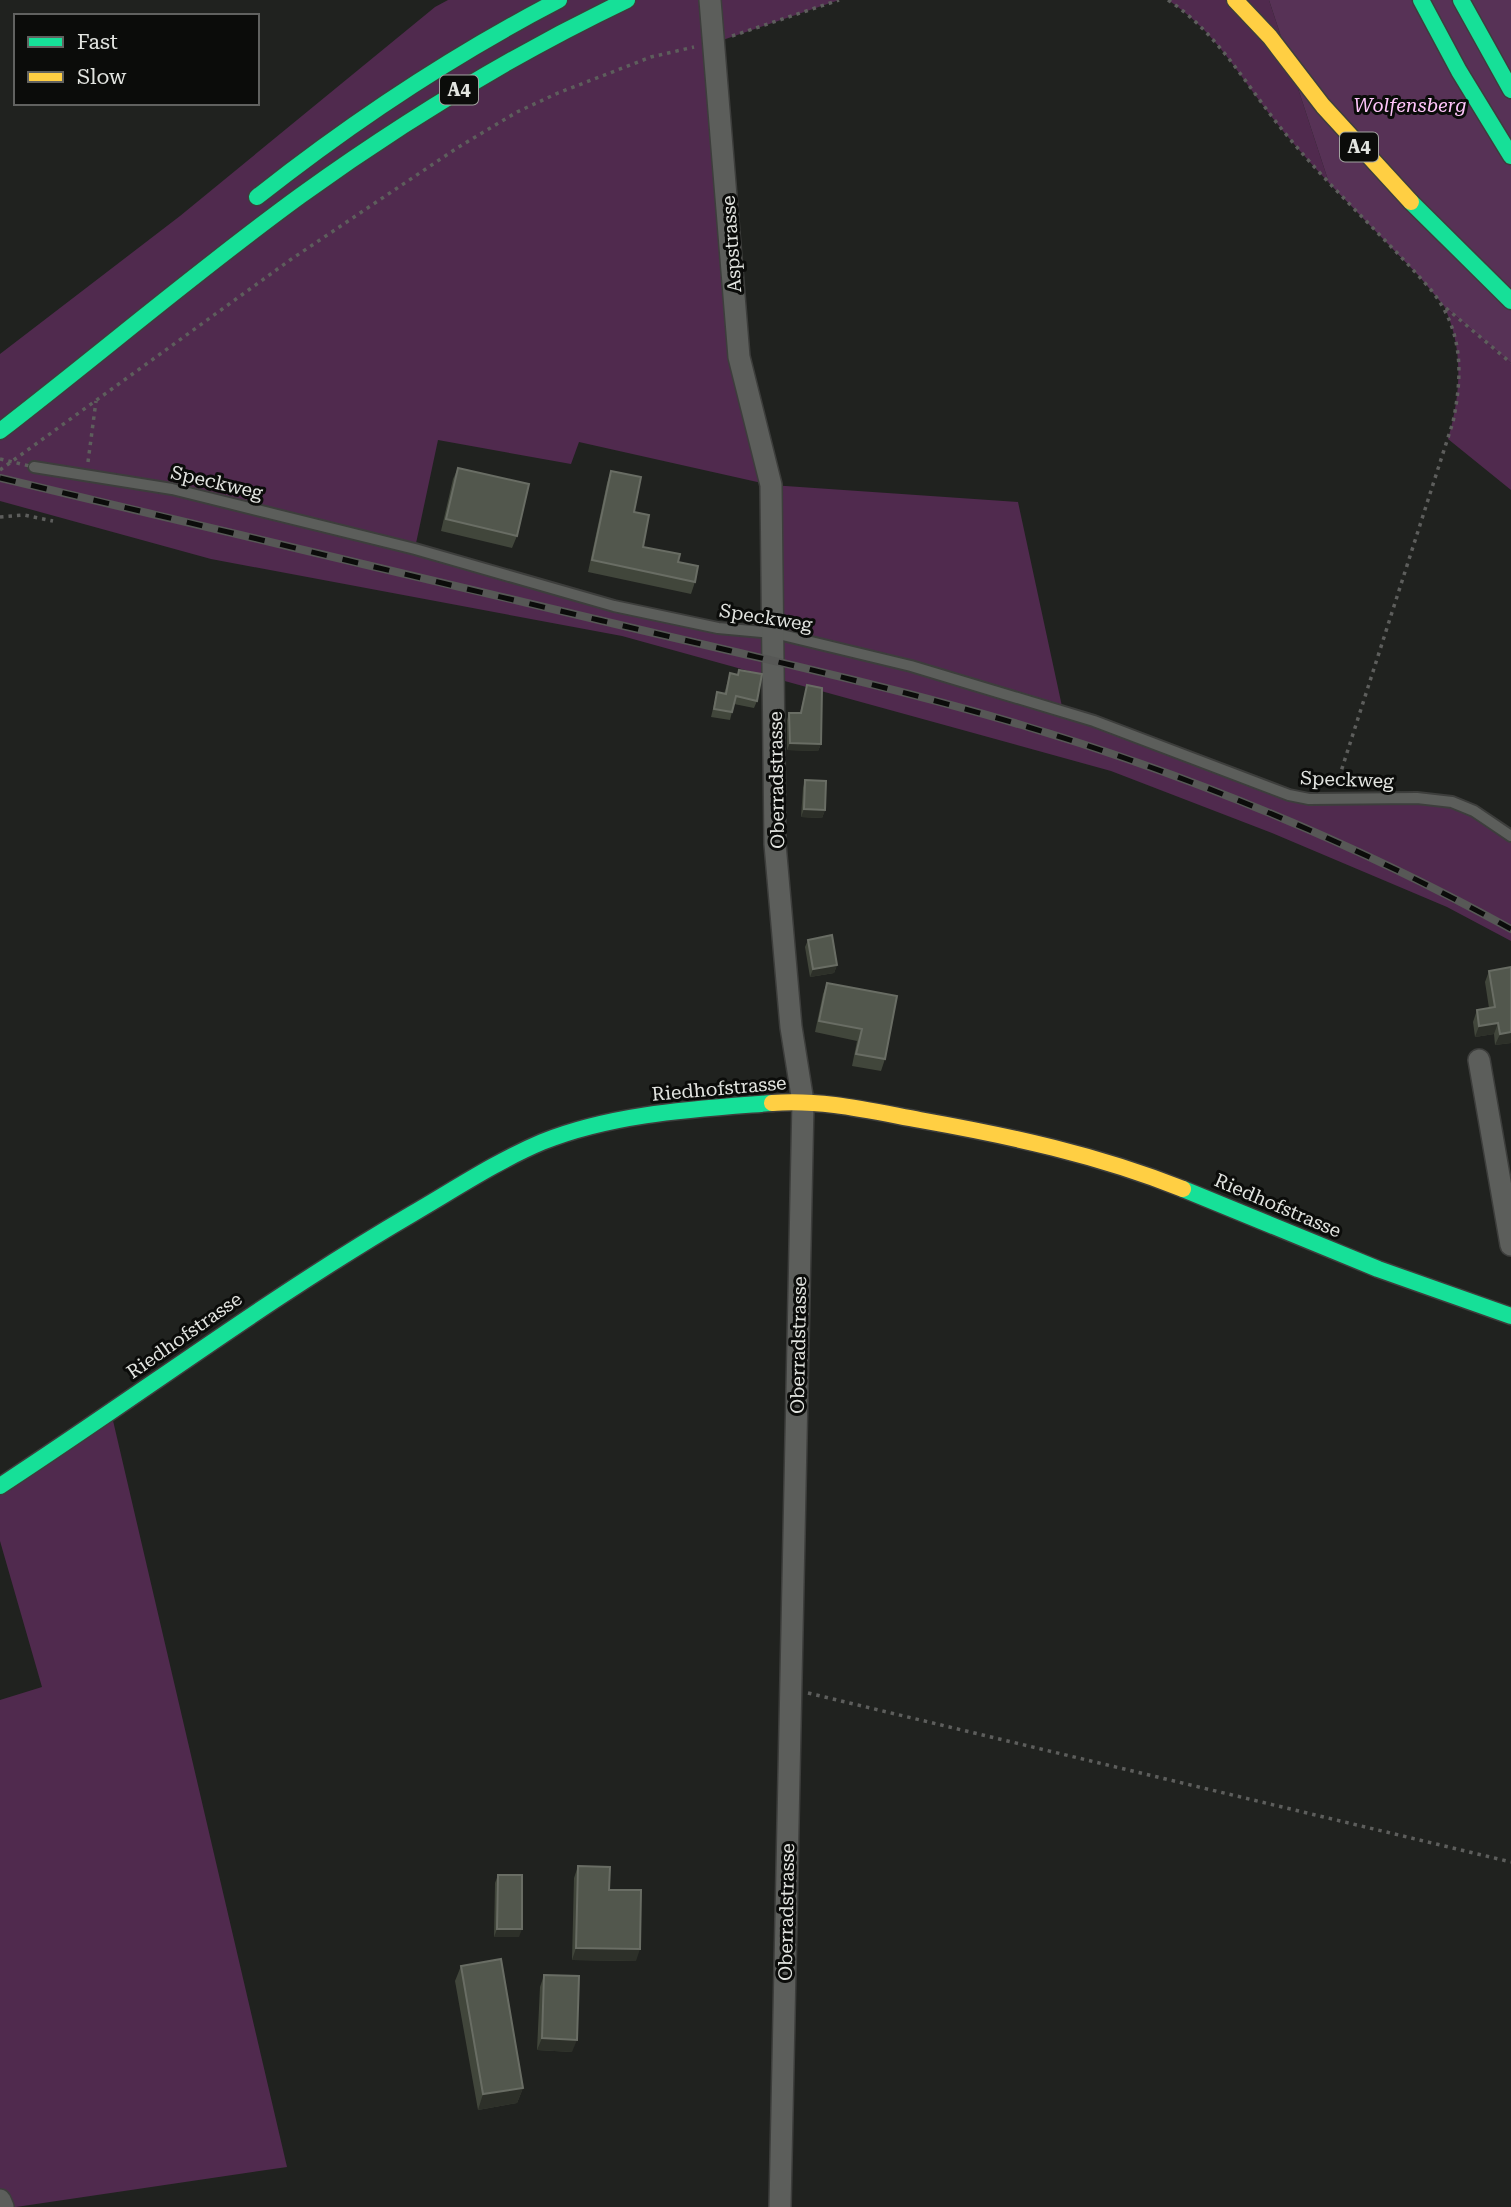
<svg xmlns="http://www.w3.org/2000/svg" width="1511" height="2207" font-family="'Roboto Serif',serif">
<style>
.green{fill:#502a4e;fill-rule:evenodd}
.forest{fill:#573256}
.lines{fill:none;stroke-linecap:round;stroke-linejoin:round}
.lane-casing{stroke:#3d3e3c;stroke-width:14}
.street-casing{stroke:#3d3e3c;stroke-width:24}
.fast-casing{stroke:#3d3e3c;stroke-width:19}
.slow-casing{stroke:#3d3e3c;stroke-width:19}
.path{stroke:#5d5e5c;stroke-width:3.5;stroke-dasharray:3.5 5;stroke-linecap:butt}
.lane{stroke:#5c5e5b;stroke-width:10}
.street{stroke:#5c5e5b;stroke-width:21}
.fast{stroke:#16e098;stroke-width:16}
.slow{stroke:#ffcf43;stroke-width:16}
.rail-casing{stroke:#575856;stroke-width:8}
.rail{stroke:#0b0c0a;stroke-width:5;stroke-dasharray:16;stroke-linecap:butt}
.path-bridge{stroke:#5d5e5c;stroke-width:3.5;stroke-dasharray:3.5 5;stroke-linecap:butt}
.wall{fill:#41463b}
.shaded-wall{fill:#2d3029}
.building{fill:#52574d;stroke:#696d64;stroke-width:2}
.labels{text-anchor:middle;stroke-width:6;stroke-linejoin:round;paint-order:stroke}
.shield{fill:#0b0c0a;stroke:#a2a3a0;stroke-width:2}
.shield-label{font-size:18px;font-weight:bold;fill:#e2e4e0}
.park-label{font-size:19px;font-style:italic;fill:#ffc5fb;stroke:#0b0c0a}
.street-label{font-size:19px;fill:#e2e4e0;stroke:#0b0c0a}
</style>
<rect width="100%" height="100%" fill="#20221f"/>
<path class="green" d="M448,0H839L714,43L732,265L771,485L1018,502L1063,711L1289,795L1452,802L1511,836V941L1447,907L1272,833L1111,771L622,636L211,559L0,501V354L180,216L435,7ZM438,440L571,464L579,442L771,485L773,632L614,606L415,548Z
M1168,0H1269L1329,183C1307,159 1285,135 1265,108C1232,65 1214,31 1168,0Z
M1444,306L1511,363V490L1448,439C1461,393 1464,349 1444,306Z
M111,1412L287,2167L16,2207H0V1700L42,1687L0,1541V1486Z"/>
<path class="forest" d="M1269,0H1511V363L1444,306L1419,276L1329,183Z"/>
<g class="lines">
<g class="lane-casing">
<path id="lane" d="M34,467L172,489L415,549L614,606L718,628L774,633L911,666L1094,721L1289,795L1309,799L1417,798L1452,802L1474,811L1511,836"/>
</g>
<g class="street-casing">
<path id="street" d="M710,0L739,357L771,485L775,844L791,1027L803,1102L780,2207
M1479,1060L1511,1245
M0,2200L3,2207"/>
</g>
<g class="fast-casing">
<path id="fast" d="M1421,0L1459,71L1511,156
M1461,0L1511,90
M257,197C352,122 451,56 559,0
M1411,202L1511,301
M0,431C101,353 197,271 300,196C404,121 512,55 627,0
M1183,1189L1378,1269L1511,1316
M0,1486C138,1396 270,1297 412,1214C455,1189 497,1161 542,1142C614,1113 696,1109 772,1103"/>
</g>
<g class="slow-casing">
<path id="slow" d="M1235,0L1270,37L1323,106L1411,202
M772,1103C822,1099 871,1111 920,1120C1010,1136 1098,1155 1183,1189"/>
</g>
<path class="path" d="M1168,0C1221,35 1249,91 1290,139C1334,192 1386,238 1432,291C1463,331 1463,373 1453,422L1337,784
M732,36L839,0
M1446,308L1511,363
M88,462L96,401
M0,470L290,260L457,148L517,112L558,93L651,57L694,47
M0,517L24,515L53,521
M808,1693L1511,1862"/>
<use href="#lane" class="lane"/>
<use href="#street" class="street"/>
<use href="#fast" class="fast"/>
<use href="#slow" class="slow"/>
<g class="rail-casing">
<path id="rail" d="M0,478C201,525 402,574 603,621C745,655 888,685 1028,727C1195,777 1358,845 1511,929"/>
</g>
<use href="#rail" class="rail"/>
<path class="path-bridge" d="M0,459L34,467"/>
</g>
<path class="wall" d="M458,468L517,536L512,548L441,531L453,479Z
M611,471L634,512L643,547L678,562L695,582L691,594L588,572L607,483Z
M739,670L757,701L754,708L734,704L730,720L711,717L717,692L724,694L730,673L738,675Z
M807,685L821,744L818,751L787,750V720L789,713H800Z
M805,780L825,810L822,818L801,817L803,788Z
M808,940L837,965L834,973L810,977L805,947Z
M1489,971L1511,1043L1495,1045L1494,1034L1475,1037L1473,1022L1477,1010L1489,1008L1485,982Z
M827,983L885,1059L881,1071L852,1066L857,1041L815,1032L823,994Z
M578,1866L609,1890L636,1961L572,1960L574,1878Z
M498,1875L519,1937H494L495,1883Z
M461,1966L523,2088L517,2103L478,2110L455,1981Z
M544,1975L572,2052L537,2050L540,1987Z"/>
<path class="shaded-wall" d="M790,743L821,744L818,751L787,750Z
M804,809L825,810L822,818L801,817Z
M837,965L834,973L810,977L813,969Z
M1498,1023L1494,1034L1475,1037L1479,1026Z
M1511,1032V1043L1495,1045L1500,1034Z
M497,1929H522L519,1937H494Z
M576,1948L640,1949L636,1961L572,1960Z
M542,2038L577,2040L572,2052L537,2050Z
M523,2088L517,2103L478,2110L483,2094Z"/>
<path class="building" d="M458,468L529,484L517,536L446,519Z
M611,471L641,477L634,512L649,515L643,547L680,554L678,562L698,566L695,582L592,560Z
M739,670L762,674L757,701L736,696L732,712L714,709L717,692L726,694L730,673L738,675Z
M807,685L822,688L821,744L790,743L789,713H801Z
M805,780L826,781L825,810L804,809Z
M832,935L837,965L813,969L808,940Z
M1511,967V1032L1500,1034L1498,1023L1479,1026L1477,1010L1495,1007L1489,971Z
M827,983L897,996L885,1059L856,1054L862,1029L819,1021Z
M578,1866L610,1867L609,1890H641L640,1949L576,1948Z
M498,1875H522V1929H497Z
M501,1959L523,2088L483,2094L461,1966Z
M544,1975L579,1976L577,2040L542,2038Z"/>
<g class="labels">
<g class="shield">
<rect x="440" y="75.5" width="38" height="29" rx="5"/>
<rect x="1340" y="132.5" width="38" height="29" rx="5"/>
</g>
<g class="shield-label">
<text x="459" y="96">A4</text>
<text x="1359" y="153">A4</text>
</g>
<g class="park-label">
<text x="1410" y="112">Wolfensberg</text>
</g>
<g class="street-label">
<text transform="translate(731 244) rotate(-94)" y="7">Aspstrasse</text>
<text transform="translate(217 482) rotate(13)" y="7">Speckweg</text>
<text transform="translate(766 617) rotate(9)" y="7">Speckweg</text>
<text transform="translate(1347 779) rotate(2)" y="7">Speckweg</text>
<text transform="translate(776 780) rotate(-91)" y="7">Oberradstrasse</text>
<text transform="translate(719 1088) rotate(-5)" y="7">Riedhofstrasse</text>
<text transform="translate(1278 1205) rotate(23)" y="7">Riedhofstrasse</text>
<text transform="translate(184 1335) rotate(-35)" y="7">Riedhofstrasse</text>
<text transform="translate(798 1345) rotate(-89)" y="7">Oberradstrasse</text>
<text transform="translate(786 1912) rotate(-89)" y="7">Oberradstrasse</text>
</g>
</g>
<rect x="14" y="14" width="245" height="91" fill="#0b0c0a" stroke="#616260" stroke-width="2"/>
<rect x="28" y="37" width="35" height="10" fill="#16e098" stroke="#616260" stroke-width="2"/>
<text x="77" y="49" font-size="21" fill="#e2e4e0">Fast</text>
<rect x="28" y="72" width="35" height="10" fill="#ffcf43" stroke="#616260" stroke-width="2"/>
<text x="77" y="84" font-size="21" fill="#e2e4e0">Slow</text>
</svg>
